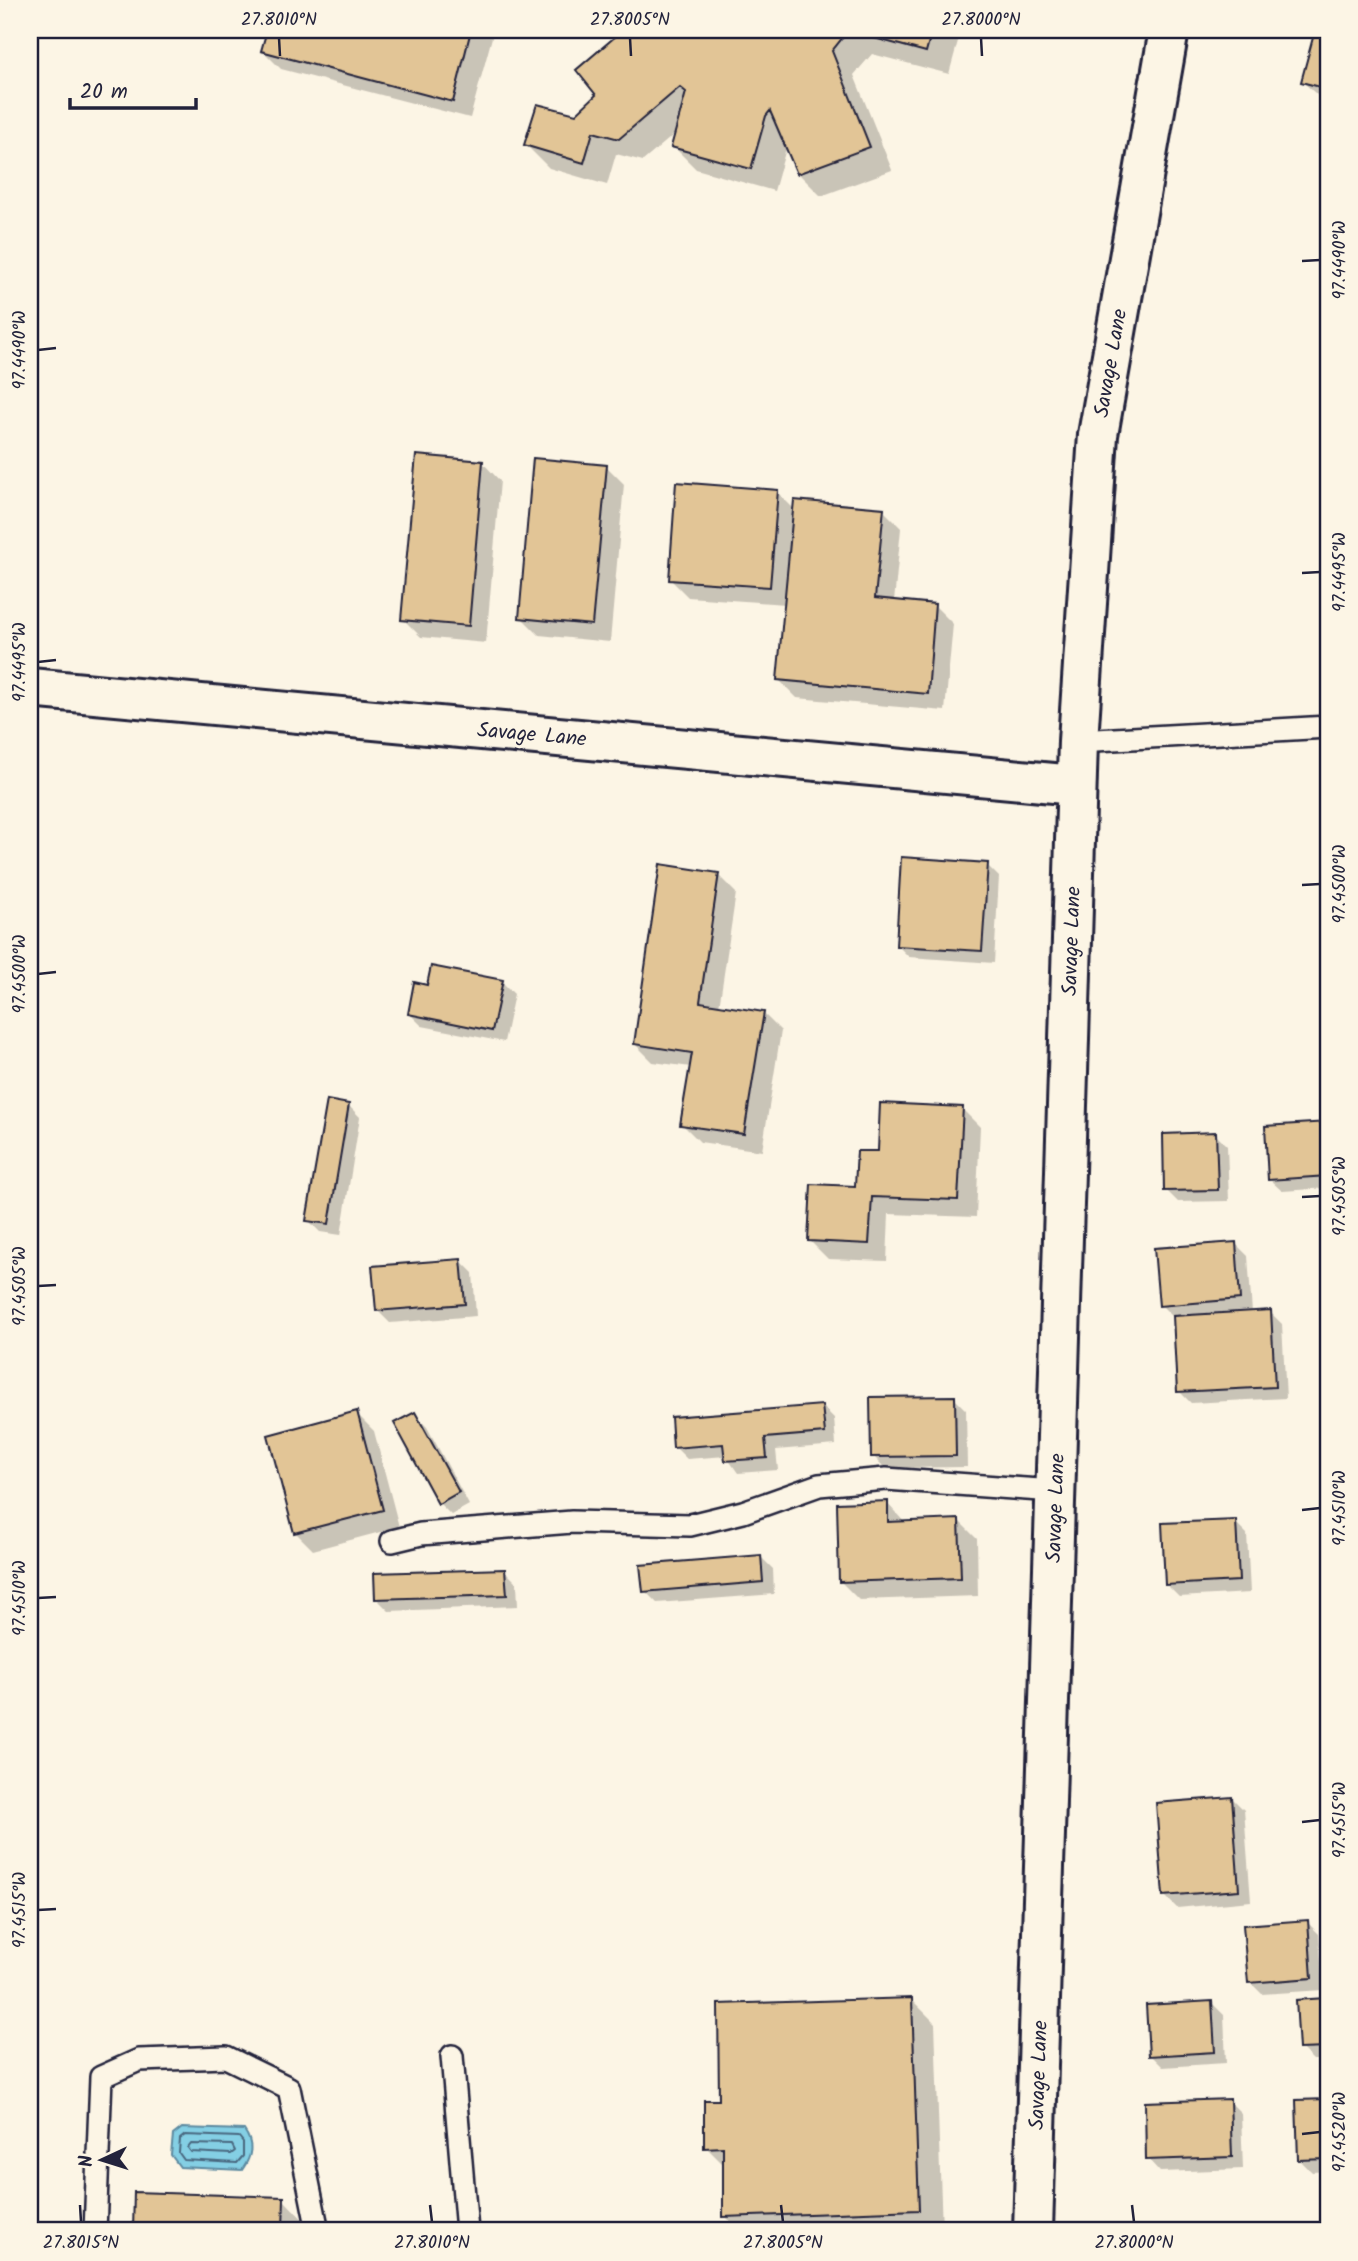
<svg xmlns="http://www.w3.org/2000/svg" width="1358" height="2261" font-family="Kalam,sans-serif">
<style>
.water{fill:#84cfe4;stroke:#5d8aa0;stroke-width:2}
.shadow{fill:#0003}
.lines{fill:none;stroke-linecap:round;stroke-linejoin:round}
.shore{stroke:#49677f;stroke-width:2}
.building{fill:#e2c596;stroke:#22223b;stroke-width:2}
.lane-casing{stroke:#22223b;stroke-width:26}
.street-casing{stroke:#22223b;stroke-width:44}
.lane{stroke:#fcf5e5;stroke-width:21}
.street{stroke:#fcf5e5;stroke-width:38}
.ticks{fill:none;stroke:#22223b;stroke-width:2.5}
.labels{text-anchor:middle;stroke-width:6;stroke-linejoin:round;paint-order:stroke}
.street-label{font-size:21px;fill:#22223b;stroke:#fcf5e5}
.neatline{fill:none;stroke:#22223b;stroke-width:2.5}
.ticks-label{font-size:18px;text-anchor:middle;fill:#22223b}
</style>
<rect width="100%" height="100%" fill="#fcf5e5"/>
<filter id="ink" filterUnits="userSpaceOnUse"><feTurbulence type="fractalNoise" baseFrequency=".0143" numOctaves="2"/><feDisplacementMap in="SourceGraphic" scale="14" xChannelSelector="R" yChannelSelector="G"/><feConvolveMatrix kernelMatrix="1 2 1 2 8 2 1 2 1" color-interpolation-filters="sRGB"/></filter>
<g filter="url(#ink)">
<path class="water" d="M182,2128L244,2130C254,2144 252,2156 242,2170L180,2167L171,2155L173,2135Z"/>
<path class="shadow" d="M268,30H494L470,118L281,69L263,51Z
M626,30H961L949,74L872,54L854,75L892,170L821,196L798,173L787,145L774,191L696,169L673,146L677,132L643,161L616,154L607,185L549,168L526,145L576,115L598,95L578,70Z
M1317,30H1328V105L1303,82Z
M483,463L500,481L486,643L421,637L403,619Z
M606,466L624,484L610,642L539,635L521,617Z
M777,492L795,510H883L901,528L894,602L935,606L953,624L945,711L797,698L779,680L786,604L688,597L670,579Z
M987,865L999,877L994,963L909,957L897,945Z
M718,875L736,893L719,1007L763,1013L781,1031L762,1151L700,1142L682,1124L691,1067L653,1062L635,1044Z
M502,982L514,994L504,1042L422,1026L409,1013L428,987Z
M348,1105L360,1117L341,1235L320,1232L308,1220Z
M962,1109L980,1127L976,1217L889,1214L887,1261L828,1259L810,1241L856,1187L879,1153Z
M1328,1124V1188L1282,1191L1269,1179L1267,1128Z
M1215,1134L1227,1146L1229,1201L1178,1202L1166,1190Z
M1236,1244L1248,1256L1252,1313L1270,1312L1282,1324L1286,1398L1191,1403L1179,1391L1173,1317L1161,1305Z
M461,1261L473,1273L476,1316L390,1323L378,1311Z
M954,1398L966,1410L967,1467L885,1468L873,1456Z
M822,1406L834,1418L836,1445L776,1450L778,1470L738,1473L726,1456L687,1459L675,1447Z
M356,1413L374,1431L399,1527L313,1550L295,1532Z
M415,1415L427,1427L469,1505L451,1515L439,1503Z
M887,1503L905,1523L959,1521L977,1539L978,1596L859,1600L841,1582Z
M1235,1522L1247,1534L1250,1593L1179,1597L1167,1585Z
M761,1557L773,1569L774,1594L657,1603L645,1591Z
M505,1571L517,1583L518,1606L389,1611L377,1599Z
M1232,1798L1244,1810L1251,1901L1177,1908L1164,1895Z
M1307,1922L1319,1934L1323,1990L1262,1994L1250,1982Z
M912,2000L935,2023L942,2231H740L725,2216V2166L706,2147L721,2101Z
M1328,2000V2060H1313L1301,2048L1298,2002Z
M1212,2003L1224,2015L1226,2063L1163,2067L1151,2055Z
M1229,2101L1241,2113L1243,2169L1160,2172L1148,2159Z
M1328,2101V2171L1312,2172L1299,2159L1297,2102Z
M136,2193L283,2199L314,2231H134Z"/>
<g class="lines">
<path class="shore" d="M185,2135L239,2137L243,2142V2156L237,2163L184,2160L179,2153L180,2139Z
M191,2144L232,2145L235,2151L231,2154L191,2152L188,2148Z"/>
</g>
<path class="building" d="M267,30H471L453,102L261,51Z
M623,30H932L926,52L848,31L832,51L870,147L797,174L770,111L766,116L751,169L671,147L686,92L680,87L619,139L593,132L584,163L524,145L537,104L576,114L596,95L576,70Z
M1315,30H1328V89L1301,82Z
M416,455L483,461L469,626L401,620Z
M533,458L607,465L592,625L519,618Z
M676,482L778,490L770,587L669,580Z
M794,500L884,508L875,598L935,604L928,694L777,680Z
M901,857L988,863L982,951L896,946Z
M660,864L719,873L700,1002L764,1012L744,1134L680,1125L692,1053L634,1044Z
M431,966L503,980L492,1031L408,1014L414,982L427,985Z
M327,1100L349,1104L329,1224L306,1221Z
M880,1103L963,1107L958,1200L872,1197L869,1244L808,1241L811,1184L855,1186L857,1151H878Z
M1328,1122V1176L1268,1180L1265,1126Z
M1216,1132L1218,1190L1164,1191L1163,1134Z
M1236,1242L1240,1299L1159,1306L1154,1248Z
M461,1259L465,1304L376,1311L372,1266Z
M1271,1310L1275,1387L1177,1392L1173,1316Z
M955,1396L956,1456L871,1457L870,1397Z
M822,1405L825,1433L765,1438L767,1458L725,1461L723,1444L673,1448L671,1417Z
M357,1411L383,1510L294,1533L268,1435Z
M415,1412L459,1492L438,1504L394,1423Z
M888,1501V1522L959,1519L961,1578L839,1582L837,1503Z
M1236,1520L1239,1581L1165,1585L1162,1523Z
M761,1555L763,1582L643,1592L640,1565Z
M505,1569L507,1595L375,1599L374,1573Z
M1232,1797L1239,1890L1163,1896L1156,1803Z
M1308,1920L1312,1978L1248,1983L1243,1925Z
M912,1998L919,2210L723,2217V2147L704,2148V2100H719L718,2004Z
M1326,1998H1328V2048L1299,2049L1296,2000Z
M1212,2001L1215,2052L1149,2056L1146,2005Z
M1230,2099L1232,2157L1146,2160L1145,2102Z
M1328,2099V2159L1298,2160L1296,2100Z
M134,2192L284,2197L283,2231H133Z"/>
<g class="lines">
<g class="lane-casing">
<path id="lane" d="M1078,741L1328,727
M392,1541L421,1534L572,1522L690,1525L743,1512L819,1485L886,1479L1055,1491
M452,2056L467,2231
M95,2231L101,2077L139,2060L226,2057L289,2088L318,2231"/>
</g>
<g class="street-casing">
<path id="street" d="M30,688L1075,785
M1033,2231L1078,741L1098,435L1169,30"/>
</g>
<use href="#lane" class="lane"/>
<use href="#street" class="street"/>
</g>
</g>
<path class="ticks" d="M279,38L280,56M630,38L631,56M981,38L982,56M1302,261L1320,260M38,350L56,348M1302,573L1320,572M38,662L56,660M1302,885L1320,884M38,974L56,972M1302,1197L1320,1196M38,1286L56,1285M1302,1510L1320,1508M38,1598L56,1597M1302,1822L1320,1820M38,1910L56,1909M1302,2134L1320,2132M80,2205L81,2222M430,2205L432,2222M781,2205L783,2222M1132,2205L1134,2222"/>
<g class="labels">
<g class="street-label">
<text transform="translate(1110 363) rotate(-80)" y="7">Savage Lane</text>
<text transform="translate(532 734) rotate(5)" y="7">Savage Lane</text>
<text transform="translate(1071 941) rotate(-88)" y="7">Savage Lane</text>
<text transform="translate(1055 1508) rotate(-88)" y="7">Savage Lane</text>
<text transform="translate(1038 2075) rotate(-88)" y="7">Savage Lane</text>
</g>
</g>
<rect width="1358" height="2261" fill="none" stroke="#fcf5e5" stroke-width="77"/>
<g transform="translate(102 2160) rotate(266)" stroke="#fcf5e5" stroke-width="5" paint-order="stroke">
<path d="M0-5L12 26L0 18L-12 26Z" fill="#22223b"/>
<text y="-10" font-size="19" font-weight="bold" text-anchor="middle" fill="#22223b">N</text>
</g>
<path d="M70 98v10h126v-10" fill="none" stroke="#22223b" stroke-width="3.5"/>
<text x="80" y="98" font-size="21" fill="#22223b" stroke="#fcf5e5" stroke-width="5" paint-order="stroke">20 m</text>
<rect x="38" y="38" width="1282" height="2184" class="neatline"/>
<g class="ticks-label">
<text x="279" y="25">27.8010°N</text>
<text x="630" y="25">27.8005°N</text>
<text x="981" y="25">27.8000°N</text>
<text transform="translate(1339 260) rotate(-90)" y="6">97.4490°W</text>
<text transform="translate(19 350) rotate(-90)" y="6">97.4490°W</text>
<text transform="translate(1339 572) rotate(-90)" y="6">97.4495°W</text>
<text transform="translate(19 662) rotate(-90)" y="6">97.4495°W</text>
<text transform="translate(1339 884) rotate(-90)" y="6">97.4500°W</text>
<text transform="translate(19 974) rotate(-90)" y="6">97.4500°W</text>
<text transform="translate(1339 1196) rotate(-90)" y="6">97.4505°W</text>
<text transform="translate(19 1286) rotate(-90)" y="6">97.4505°W</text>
<text transform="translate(1339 1508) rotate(-90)" y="6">97.4510°W</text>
<text transform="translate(19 1598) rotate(-90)" y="6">97.4510°W</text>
<text transform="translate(1339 1820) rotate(-90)" y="6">97.4515°W</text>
<text transform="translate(19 1910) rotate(-90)" y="6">97.4515°W</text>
<text transform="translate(1339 2132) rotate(-90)" y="6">97.4520°W</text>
<text x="81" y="2248">27.8015°N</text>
<text x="432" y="2248">27.8010°N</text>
<text x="783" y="2248">27.8005°N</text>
<text x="1134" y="2248">27.8000°N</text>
</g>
</svg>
